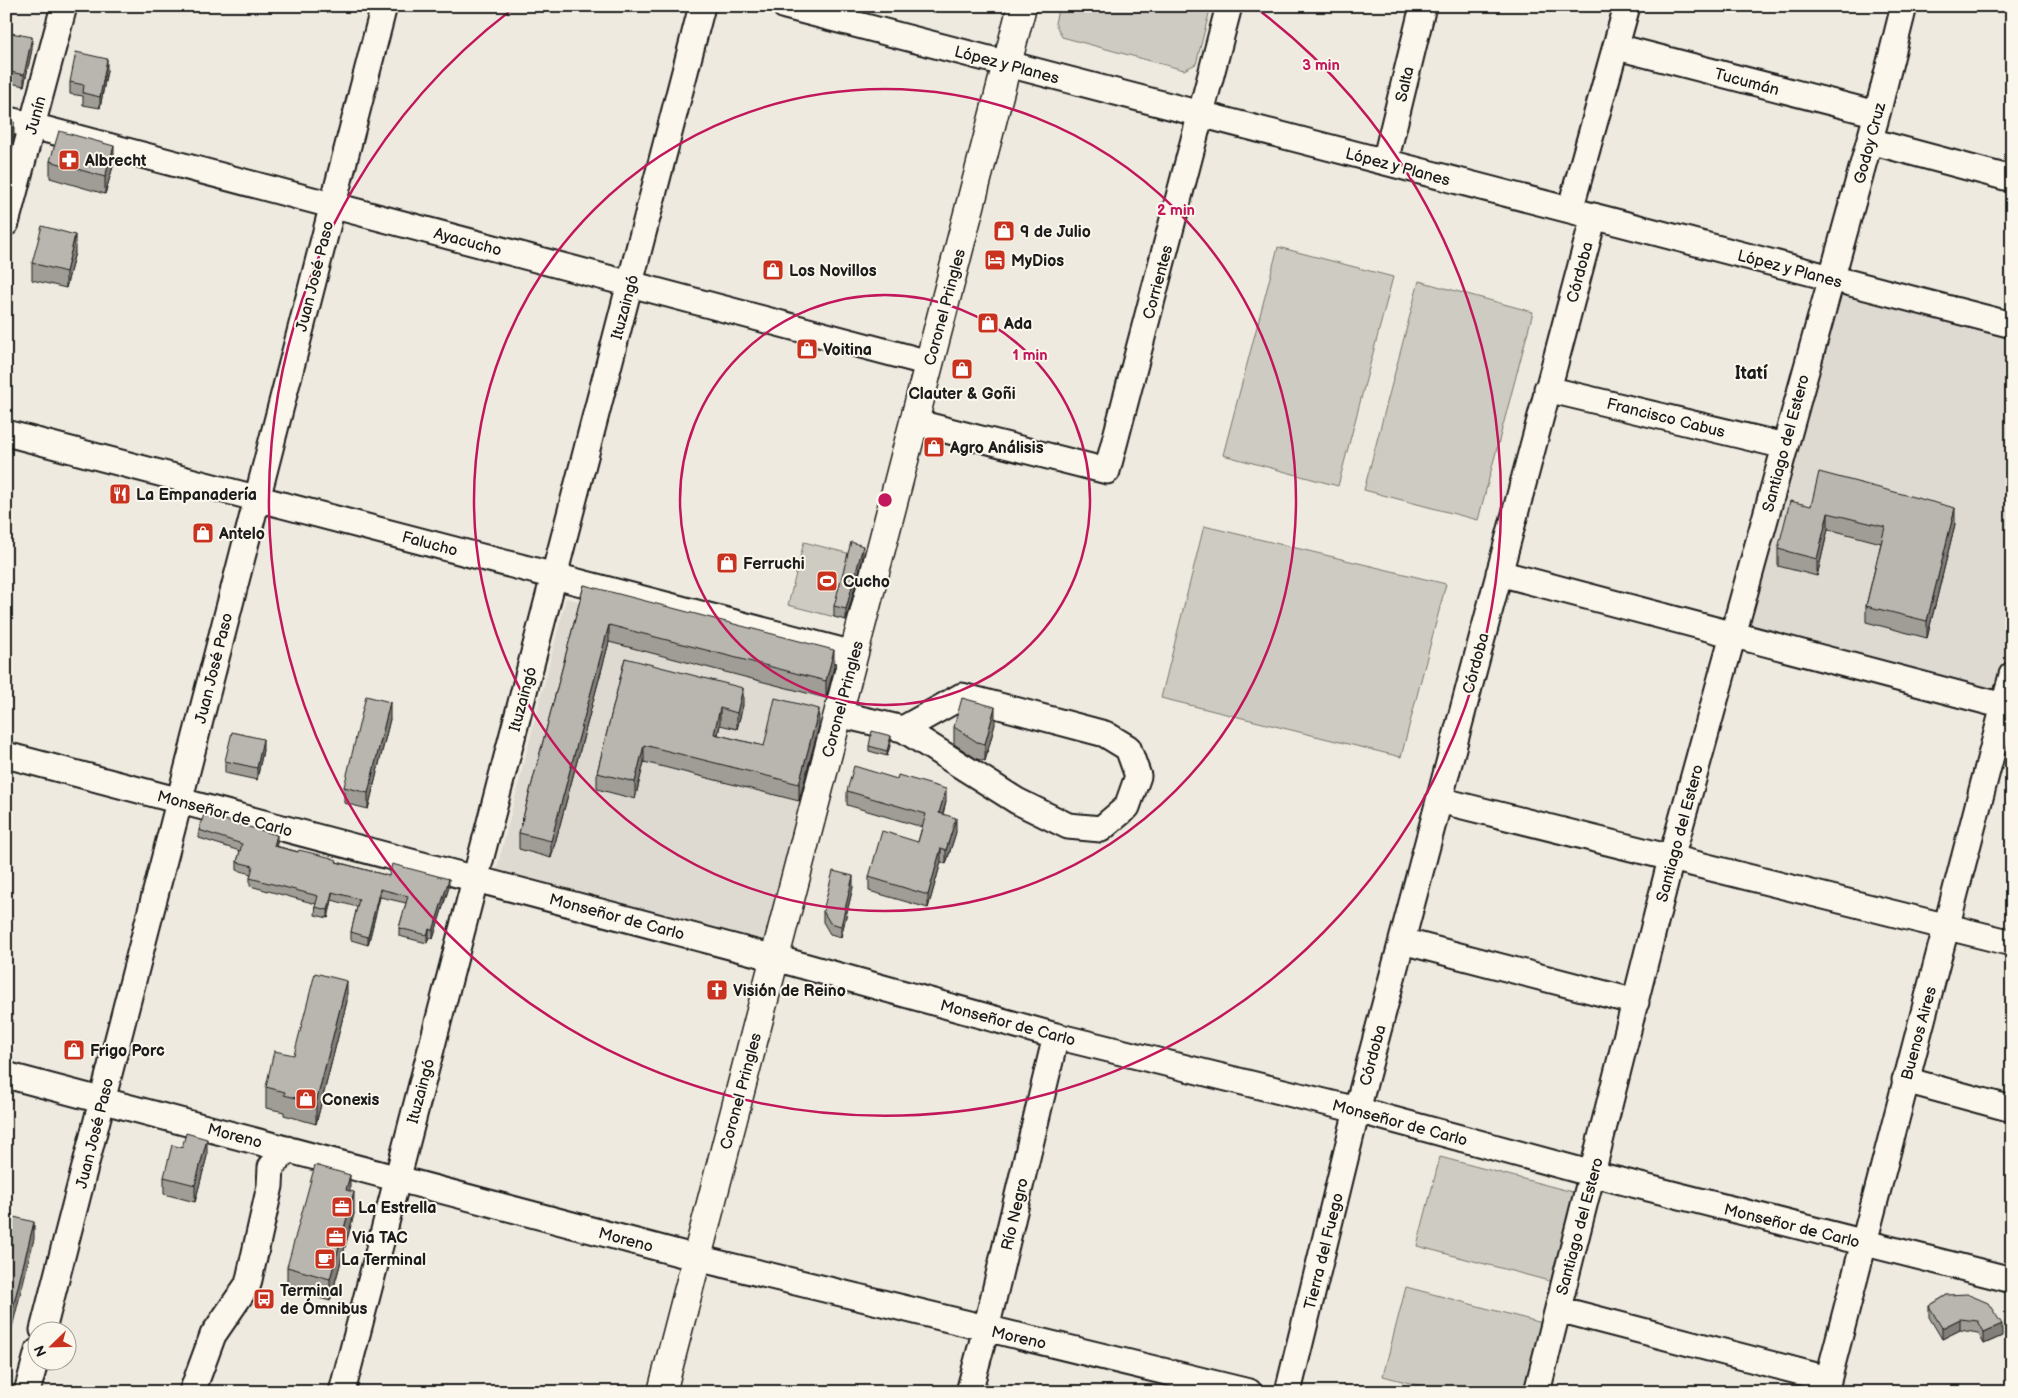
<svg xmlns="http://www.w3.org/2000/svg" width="2018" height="1398" font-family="'Balsamiq Sans',sans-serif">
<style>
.built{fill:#dedad1}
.green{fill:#ceccc2;stroke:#75746f}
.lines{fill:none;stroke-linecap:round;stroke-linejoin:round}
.minor-casing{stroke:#1c1c1c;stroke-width:29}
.major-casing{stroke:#1c1c1c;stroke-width:31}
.minor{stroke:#fbf7ec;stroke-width:25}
.major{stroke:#fbf7ec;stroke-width:28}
.wall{fill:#9f9d96;stroke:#1c1c1c}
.shaded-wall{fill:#827f7a;stroke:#1c1c1c}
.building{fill:#b9b6af;stroke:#1c1c1c}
.ring{fill:none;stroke:#c2185b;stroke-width:2.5}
.labels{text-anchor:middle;stroke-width:4;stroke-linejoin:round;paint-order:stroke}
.street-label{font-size:16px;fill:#1c1c1c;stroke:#fbf7ec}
.poi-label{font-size:16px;font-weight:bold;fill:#1c1c1c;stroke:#fbf7ec;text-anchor:start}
.neighbourhood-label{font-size:18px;font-weight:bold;fill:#1c1c1c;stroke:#fbf7ec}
.centre{fill:#c2185b;stroke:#fbf7ec;stroke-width:2.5}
.ring-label{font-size:15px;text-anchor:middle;font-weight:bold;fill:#c2185b;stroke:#fbf7ec;stroke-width:4;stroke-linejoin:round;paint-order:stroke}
</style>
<rect width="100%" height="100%" fill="#eeeadf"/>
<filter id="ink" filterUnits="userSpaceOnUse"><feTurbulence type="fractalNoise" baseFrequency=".02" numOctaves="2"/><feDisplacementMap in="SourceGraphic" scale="10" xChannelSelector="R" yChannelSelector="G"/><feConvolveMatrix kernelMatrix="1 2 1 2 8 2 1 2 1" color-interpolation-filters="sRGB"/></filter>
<g filter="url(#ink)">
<path class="built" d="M1831,278L2012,336V671L2004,706L1732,636Z
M566,598L834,667L764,942L496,872Z"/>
<path class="green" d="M1059,6H1211L1196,64L1184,70L1062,37L1055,23Z
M1278,247L1393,277L1338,486L1223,455Z
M1419,281L1533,312L1478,520L1364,490Z
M1204,526L1446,584L1401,757L1161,698Z
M804,542L866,558L850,621L788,605Z
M1440,1157L1580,1194L1557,1283L1417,1246Z
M1406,1287L1546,1324L1529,1392H1444L1383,1376Z"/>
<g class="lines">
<g class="minor-casing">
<path id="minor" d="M785,6L2012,325
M1617,47L1877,114
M6,119L929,363
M1870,141L2012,179
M1385,162L1423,6
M1570,210L1627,6
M6,223L64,6
M1547,389L1785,446
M914,422L1107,471L1229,6
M6,433L854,654
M1499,573L2004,706
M838,714L903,729L1017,801L1068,826L1101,829L1127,807L1138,776L1128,748L1105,734L962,696L903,729
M6,755L775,958L1056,1036L1357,1110L1593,1174L2012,1280
M1439,800L2012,943
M1402,941L1636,1002
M6,1075L697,1258L1249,1392
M1905,1080L2012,1109
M1558,1309L1828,1379
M43,1330L384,6
M27,1392L38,1351
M192,1392L213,1335L248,1284L270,1186L271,1167L287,1149
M342,1392L702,6
M969,1392L986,1329L1056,1036
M1288,1392L1357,1110L1594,216
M1537,1392L1671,859L1877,114L1904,6
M1825,1392L2012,675"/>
</g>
<g class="major-casing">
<path id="major" d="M662,1392L1022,6"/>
</g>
<use href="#minor" class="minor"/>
<use href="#major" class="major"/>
</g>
<path class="wall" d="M6,32L32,49L24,86L6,82Z
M107,70L100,108L83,105V96L70,94V82Z
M50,161L114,163L105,194L50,178Z
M75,252L66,288L32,280V263Z
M1811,506L1955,524L1927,638L1866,622V606L1881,543L1828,529L1817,576L1778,566V549Z
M863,557L846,620L834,617V606Z
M584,585L834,667L826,698L609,642L551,858L519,849V833Z
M625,658L743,705L737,729L720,725L718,735L764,746L819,726L799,801L644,762L635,799L597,789V773Z
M390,719L368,809L344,803V787Z
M995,724L985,761L977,759L954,744V727Z
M891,742L887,756L869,751V746Z
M263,750L257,780L225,773V761Z
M847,791L946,802L943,814L956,832L946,864L941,862L928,908L869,891V877L918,842L922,827L847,805Z
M199,830L277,843L276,846L337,862L389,876L449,887L433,939L429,937L427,943L399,936V928L406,903L380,897L368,945L351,940V932L357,907L332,900L328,918L315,915L316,904L250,886V878L251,874L237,870V862L240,851L199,838Z
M853,887L841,937L830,934L823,922V911Z
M347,1001L316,1124L284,1115V1112L266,1108V1087L294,1055Z
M207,1156L195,1202L164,1194V1177Z
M350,1191L354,1214L330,1301L287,1289V1267Z
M1947,1295L2002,1336L1984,1344L1978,1333L1960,1330L1942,1339L1929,1317V1306Z"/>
<path class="shaded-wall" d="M32,37V49L24,86V75Z
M107,59V70L100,108V97Z
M14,122V136L6,166V153Z
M114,146V163L105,194V177Z
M75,235V252L66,288V272Z
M1955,508V524L1927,638V621Z
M1828,513V529L1817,576V559Z
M863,546V557L846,620V609Z
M609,625V642L551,858V841Z
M834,650V667L826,698V681Z
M743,688V705L737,729V713Z
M390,702V719L368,809V793Z
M995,707V724L985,761V744Z
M720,708V725L714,750V734Z
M819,709V726L799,801V784Z
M891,736V742L887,756V751Z
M263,739V750L257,780V768Z
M644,745V762L635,799V782Z
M946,789V802L939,827V813Z
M956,818V832L946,864V850Z
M277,835V843L274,854V846Z
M941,848V862L928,908V895Z
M853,876V887L841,937V926Z
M449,879V887L433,939V931Z
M380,889V897L368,945V937Z
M332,892V900L328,918V910Z
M429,929V937L427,943V935Z
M347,981V1001L316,1124V1103Z
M207,1139V1156L195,1202V1185Z
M350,1175V1197L346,1190Z
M354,1192V1214L330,1301V1279Z
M34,1222V1239L6,1352V1335Z
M1960,1319V1330L1942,1339V1328Z
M2002,1324V1336L1984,1344V1332Z"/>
<path class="building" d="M6,32L32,37L24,75L6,71Z
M76,52L107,59L100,97L83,93L84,85L70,82Z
M6,120L14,122L6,153Z
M59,131L114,146L105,177L50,161Z
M42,226L75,235L66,272L32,263Z
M1819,472L1955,508L1927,621L1866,606L1885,527L1828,513L1817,559L1778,549L1790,501L1811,506Z
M851,542L863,546L846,609L834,606Z
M584,585L834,650L826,681L609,625L551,841L519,833Z
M625,658L743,688L737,713L720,708L714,734L764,746L775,698L819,709L799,784L644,745L635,782L597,773Z
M366,696L390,702L368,793L344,787Z
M962,698L995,707L985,744L977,742L954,727Z
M872,731L891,736L887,751L869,746Z
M232,732L263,739L257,768L225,761Z
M854,766L897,779L898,775L946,789L939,813L956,818L946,850L941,848L928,895L869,877L882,831L918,842L926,814L847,791Z
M204,814L277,835L274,846L298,852L299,850L328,857L337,860L336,862L389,876L392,864L449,879L433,931L429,929L427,935L399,928L408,896L380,889L368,937L351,932L359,899L332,892L328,910L315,907L318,896L250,878L253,866L237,862L242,844L199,830Z
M833,871L853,876L841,926L830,923L823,911Z
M315,973L347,981L316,1103L284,1095L285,1092L266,1087L274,1051L294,1055Z
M186,1133L207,1139L195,1185L164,1177L172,1145L182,1148Z
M315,1165L350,1175L346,1190L354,1192L330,1279L287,1267Z
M6,1215L34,1222L6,1335Z
M1967,1294L1988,1303L2002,1324L1984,1332L1978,1321L1960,1319L1942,1328L1929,1306L1947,1295Z"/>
</g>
<g class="ring">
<circle cx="885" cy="500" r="205"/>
<circle cx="885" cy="500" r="411"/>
<path d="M1256 8A616 616 0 1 1 514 8"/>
</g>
<defs>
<g id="pharmacy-square" transform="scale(1.125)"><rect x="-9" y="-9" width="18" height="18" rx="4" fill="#c8321e" stroke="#fbf7ec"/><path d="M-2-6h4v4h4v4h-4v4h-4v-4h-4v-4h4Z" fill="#fff"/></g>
<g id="shop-square" transform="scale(1.125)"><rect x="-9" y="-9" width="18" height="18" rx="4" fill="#c8321e" stroke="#fbf7ec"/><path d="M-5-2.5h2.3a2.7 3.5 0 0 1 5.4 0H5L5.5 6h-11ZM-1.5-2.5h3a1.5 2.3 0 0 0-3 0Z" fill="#fff"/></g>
<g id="hotel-square" transform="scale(1.125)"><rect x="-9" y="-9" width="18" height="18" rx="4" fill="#c8321e" stroke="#fbf7ec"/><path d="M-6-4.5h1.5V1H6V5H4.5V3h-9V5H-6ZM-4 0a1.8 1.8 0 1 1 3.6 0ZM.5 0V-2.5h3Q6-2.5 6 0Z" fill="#fff"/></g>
<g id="restaurant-square" transform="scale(1.125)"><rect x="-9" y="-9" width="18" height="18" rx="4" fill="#c8321e" stroke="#fbf7ec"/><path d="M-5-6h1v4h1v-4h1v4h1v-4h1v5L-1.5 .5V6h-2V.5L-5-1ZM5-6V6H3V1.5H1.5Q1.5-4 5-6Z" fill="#fff"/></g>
<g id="stadium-square" transform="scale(1.125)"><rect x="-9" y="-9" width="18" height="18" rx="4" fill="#c8321e" stroke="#fbf7ec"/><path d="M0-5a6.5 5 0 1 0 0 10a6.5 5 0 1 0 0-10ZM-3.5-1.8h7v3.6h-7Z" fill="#fff"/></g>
<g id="church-square" transform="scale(1.125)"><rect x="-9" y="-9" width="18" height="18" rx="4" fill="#c8321e" stroke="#fbf7ec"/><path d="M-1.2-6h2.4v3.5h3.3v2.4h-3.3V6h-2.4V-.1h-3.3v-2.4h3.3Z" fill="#fff"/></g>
<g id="office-square" transform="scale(1.125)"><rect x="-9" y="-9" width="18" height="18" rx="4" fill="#c8321e" stroke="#fbf7ec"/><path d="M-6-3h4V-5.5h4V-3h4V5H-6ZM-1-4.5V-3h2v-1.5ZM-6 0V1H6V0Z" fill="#fff"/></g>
<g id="cafe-square" transform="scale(1.125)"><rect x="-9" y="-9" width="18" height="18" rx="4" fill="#c8321e" stroke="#fbf7ec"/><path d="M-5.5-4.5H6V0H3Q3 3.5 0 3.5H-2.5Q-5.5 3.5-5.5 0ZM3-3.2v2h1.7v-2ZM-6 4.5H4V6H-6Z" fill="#fff"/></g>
<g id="bus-square" transform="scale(1.125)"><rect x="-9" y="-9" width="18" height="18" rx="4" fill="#c8321e" stroke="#fbf7ec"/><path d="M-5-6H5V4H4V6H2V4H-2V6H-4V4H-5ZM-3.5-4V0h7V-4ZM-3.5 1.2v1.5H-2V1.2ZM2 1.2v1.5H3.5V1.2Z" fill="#fff"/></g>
</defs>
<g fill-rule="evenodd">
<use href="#pharmacy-square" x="69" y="160"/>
<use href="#shop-square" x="1004" y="231"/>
<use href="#hotel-square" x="995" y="260"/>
<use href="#shop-square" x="773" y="270"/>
<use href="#shop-square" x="988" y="323"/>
<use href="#shop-square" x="807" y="349"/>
<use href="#shop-square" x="962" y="369"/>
<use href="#shop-square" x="934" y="447"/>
<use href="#restaurant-square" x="120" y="494"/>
<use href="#shop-square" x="203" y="533"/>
<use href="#shop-square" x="727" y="563"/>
<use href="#stadium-square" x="827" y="581"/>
<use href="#church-square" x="717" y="990"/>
<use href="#shop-square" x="74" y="1050"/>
<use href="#shop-square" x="306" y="1099"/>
<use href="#office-square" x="342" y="1207"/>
<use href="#office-square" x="336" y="1237"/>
<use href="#cafe-square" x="325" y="1259"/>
<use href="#bus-square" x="264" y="1299"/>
</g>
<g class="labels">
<g class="street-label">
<text transform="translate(1007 64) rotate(15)" y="6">López y Planes</text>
<text transform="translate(1747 81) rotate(15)" y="6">Tucumán</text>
<text transform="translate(1404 84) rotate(-77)" y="6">Salta</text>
<text transform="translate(35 115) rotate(-75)" y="6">Junín</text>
<text transform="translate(1869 143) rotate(-75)" y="6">Godoy Cruz</text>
<text transform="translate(1398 166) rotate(15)" y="6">López y Planes</text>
<text transform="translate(468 241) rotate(15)" y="6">Ayacucho</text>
<text transform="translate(1790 268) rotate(15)" y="6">López y Planes</text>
<text transform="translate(1579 272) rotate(-75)" y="6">Córdoba</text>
<text transform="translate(314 276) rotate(-76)" y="6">Juan José Paso</text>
<text transform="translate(1157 282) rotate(-75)" y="6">Corrientes</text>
<text transform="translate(624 307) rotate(-75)" y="6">Ituzaingó</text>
<text transform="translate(944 307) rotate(-75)" y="6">Coronel Pringles</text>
<text transform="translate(1666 417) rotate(14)" y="6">Francisco Cabus</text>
<text transform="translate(1785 443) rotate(-75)" y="6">Santiago del Estero</text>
<text transform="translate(430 543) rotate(15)" y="6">Falucho</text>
<text transform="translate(1475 663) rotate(-75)" y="6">Córdoba</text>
<text transform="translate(213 668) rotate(-76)" y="6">Juan José Paso</text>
<text transform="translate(522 699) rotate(-75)" y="6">Ituzaingó</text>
<text transform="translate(842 699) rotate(-75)" y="6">Coronel Pringles</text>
<text transform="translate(225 813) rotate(15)" y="6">Monseñor de Carlo</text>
<text transform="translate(1679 833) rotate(-75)" y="6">Santiago del Estero</text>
<text transform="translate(617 916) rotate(15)" y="6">Monseñor de Carlo</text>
<text transform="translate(1008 1022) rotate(15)" y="6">Monseñor de Carlo</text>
<text transform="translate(1918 1033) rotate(-75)" y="6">Buenos Aires</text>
<text transform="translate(1372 1055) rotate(-75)" y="6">Córdoba</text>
<text transform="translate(420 1091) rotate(-75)" y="6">Ituzaingó</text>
<text transform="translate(740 1091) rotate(-75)" y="6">Coronel Pringles</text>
<text transform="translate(1400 1122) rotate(15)" y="6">Monseñor de Carlo</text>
<text transform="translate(94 1133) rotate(-76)" y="6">Juan José Paso</text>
<text transform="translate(235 1135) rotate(15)" y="6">Moreno</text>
<text transform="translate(1014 1214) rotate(-77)" y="6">Río Negro</text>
<text transform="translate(1792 1225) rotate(14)" y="6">Monseñor de Carlo</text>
<text transform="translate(1579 1226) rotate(-75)" y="6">Santiago del Estero</text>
<text transform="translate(626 1239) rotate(15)" y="6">Moreno</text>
<text transform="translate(1323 1251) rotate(-76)" y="6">Tierra del Fuego</text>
<text transform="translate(1019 1337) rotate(13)" y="6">Moreno</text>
</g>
<g class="poi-label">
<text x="85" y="166">Albrecht</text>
<text x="1020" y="237">9 de Julio</text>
<text x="1011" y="266">MyDios</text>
<text x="789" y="276">Los Novillos</text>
<text x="1004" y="329">Ada</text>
<text x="823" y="355">Voitina</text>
<text x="962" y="399" text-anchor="middle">Clauter &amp; Goñi</text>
<text x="950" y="453">Agro Análisis</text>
<text x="136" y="500">La Empanadería</text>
<text x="219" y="539">Antelo</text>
<text x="743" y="569">Ferruchi</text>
<text x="843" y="587">Cucho</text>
<text x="733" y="996">Visión de Reino</text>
<text x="90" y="1056">Frigo Porc</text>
<text x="322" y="1105">Conexis</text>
<text x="358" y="1213">La Estrella</text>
<text x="352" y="1243">Via TAC</text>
<text x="341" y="1265">La Terminal</text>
<text x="280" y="1296">Terminal<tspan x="280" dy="18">de Ómnibus</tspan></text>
</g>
<g class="neighbourhood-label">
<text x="1751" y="379">Itatí</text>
</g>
</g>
<circle cx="885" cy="500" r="8" class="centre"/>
<g class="ring-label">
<text x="1321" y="70">3 min</text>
<text x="1176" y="215">2 min</text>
<text x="1030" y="360">1 min</text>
</g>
<rect width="2018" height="1398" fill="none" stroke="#fbf7ec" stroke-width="25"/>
<rect x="12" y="12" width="1993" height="1373" fill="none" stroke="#1c1c1c" stroke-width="2" filter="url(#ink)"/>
<g transform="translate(52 1346) rotate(247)"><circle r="24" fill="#fbf7ec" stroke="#a29f99"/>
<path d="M0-4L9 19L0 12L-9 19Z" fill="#c8321e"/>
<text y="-8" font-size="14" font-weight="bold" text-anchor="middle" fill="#1c1c1c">N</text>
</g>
</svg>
